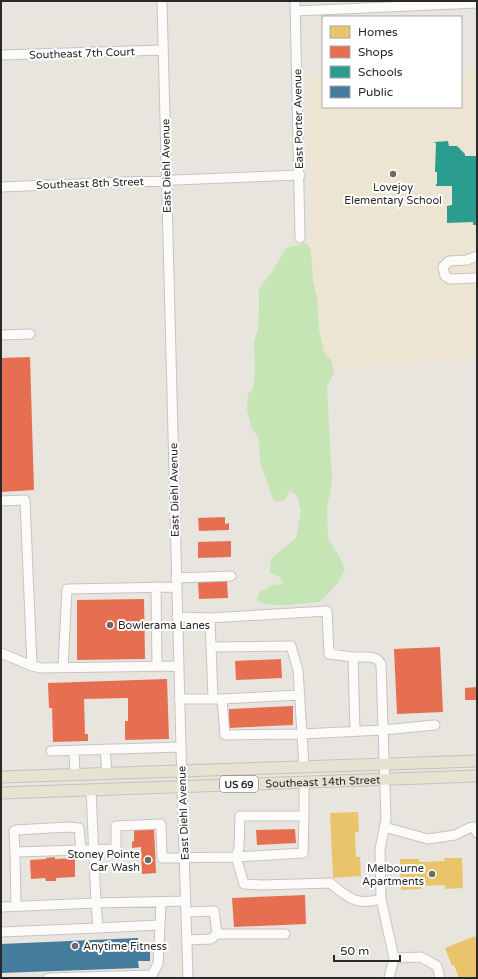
<svg xmlns="http://www.w3.org/2000/svg" width="478" height="979" font-family="'Varela Round',sans-serif">
<style>
.education{fill:#ece5d2}
.green{fill:#c5e5b5}
.homes{fill:#e9c46a}
.shops{fill:#e76f51}
.schools{fill:#2a9d8f}
.public{fill:#457b9d}
.lines{fill:none;stroke-linecap:round;stroke-linejoin:round}
.minor-casing{stroke:#c5c4c4;stroke-width:11}
.major-casing{stroke:#c4c3c0;stroke-width:13}
.minor{stroke:#fcfbfa;stroke-width:9}
.major{stroke:#e6e3d2;stroke-width:11}
.poi-dot{fill:#6c6b68;stroke:#fff;stroke-width:1.5}
.labels{text-anchor:middle;stroke-width:4;stroke-linejoin:round;paint-order:stroke}
.shield{fill:#fff;stroke:#696969;stroke-width:1}
.shield-label{font-size:10px;font-weight:bold;fill:#292929}
.street-label{font-size:11px;fill:#292929;stroke:#fff}
.poi-label{font-size:11px;fill:#292929;stroke:#fff;text-anchor:start}
</style>
<rect width="100%" height="100%" fill="#e8e5de"/>
<path class="education" d="M477,70V360L294,369L291,242L310,241L308,75L323,74V107H461V71Z"/>
<path class="green" d="M306,243L311,250L313,281L317,298L319,329L324,353L331,359L334,373L327,387L332,482L327,508L328,538L340,558L345,570L337,584L320,602C303,603 273,609 257,601L260,592L270,586L283,584L280,577L270,573L271,559L296,538L301,511L297,496L290,491L284,500L274,502L260,462L259,439L251,426L247,409L248,394L253,389L255,374L254,342L258,329L259,312V289L274,269L286,248Z"/>
<path class="homes" d="M358,812L359,832H355L356,857H360L361,876L333,878L330,813Z
M444,858H462L463,888L445,889V885L421,886V889L401,890L400,859H419V862L445,861Z
M475,936L477,942V978H459L454,965L452,966L445,948Z"/>
<path class="shops" d="M30,357L34,490L1,492V358Z
M225,517V524L229,523V530L199,531L198,518Z
M231,541V557L198,558V542Z
M227,581L228,598L199,599L198,582Z
M144,599L145,659L77,660V600Z
M440,647L443,712L397,714L394,649Z
M281,659L282,678L236,680L235,661Z
M167,679L169,739L125,740V721H128V698L84,699L85,734H88V741L53,742L52,708H49L48,683Z
M477,687V700H465V688Z
M293,706V725L229,728V709Z
M154,827L156,873L142,874L141,847L132,848V842L134,841V828Z
M295,829L296,843L257,845L256,830Z
M55,857V859L75,858V877L56,878V881H46L45,878L31,879L30,860L46,859V858Z
M305,895L306,924L234,927L232,898Z"/>
<path class="schools" d="M448,141L449,146H457L465,154V156H477V225H473V222L447,223V206L452,205V186H436V184H437V172H435L436,143H434L435,142Z"/>
<path class="public" d="M138,938V946L150,945V961H138L139,968L1,973V944Z"/>
<g class="lines">
<g class="minor-casing">
<path id="minor" d="M162,1L182,787L188,978
M295,1L300,238
M296,11L477,3
M1,55L163,50
M1,187L300,175
M477,256L467,260L449,261L443,267L445,276L450,279L477,278
M1,335L30,334
M1,501L25,500L32,666
M176,578L231,576
M156,587L157,666
M177,617L210,618L213,699
M210,618L327,611L329,654L353,657H370L377,659L381,664L386,820L380,849L381,899C355,906 349,898 330,883L262,885L244,884L236,857L303,853L304,816
M211,647L291,646L298,670L302,734L383,730L435,725
M1,653L32,666L41,668L179,666
M353,657L355,731
M63,667L67,589L177,587
M179,699H222L225,735L302,734L304,767
M222,699L300,695
M105,749L107,774
M51,751L181,747
M74,751L75,775
M384,827L428,839L455,835L469,828L474,827L477,833
M15,852L14,831L16,830L67,827L79,828L81,850
M381,899L394,958L389,978
M161,902L160,925L98,928L96,903L186,901
M16,906L15,852L116,849V826L161,824L162,858L236,857L239,848L240,816H304V782
M1,907L96,903L91,790
M186,912L214,911L217,934H285
M1,932L98,928
M187,940L211,939L217,934
M394,958L421,957L437,966L440,978
M48,978L152,975L158,964L160,925"/>
</g>
<g class="major-casing">
<g id="major">
<path d="M1,777L477,761"/>
<path id="s1" d="M1,793L477,776"/>
</g>
</g>
<use href="#minor" class="minor"/>
<use href="#major" class="major"/>
</g>
<g class="poi-dot">
<circle cx="393" cy="174" r="4"/>
<circle cx="110" cy="625" r="4"/>
<circle cx="148" cy="860" r="4"/>
<circle cx="432" cy="874" r="4"/>
<circle cx="75" cy="946" r="4"/>
</g>
<g class="labels">
<rect class="shield" x="220" y="776" width="38" height="16" rx="3"/>
<g class="shield-label">
<text x="239" y="788">US 69</text>
</g>
<g class="street-label">
<text transform="translate(82 53) rotate(-2)" y="4">Southeast 7th Court</text>
<text transform="translate(298 119) rotate(-91)" y="4">East Porter Avenue</text>
<text transform="translate(166 166) rotate(-91)" y="4">East Diehl Avenue</text>
<text transform="translate(90 183) rotate(-2)" y="4">Southeast 8th Street</text>
<text transform="translate(174 490) rotate(-91)" y="4">East Diehl Avenue</text>
<text dy="4" stroke="none"><textPath href="#s1" startOffset="322">Southeast 14th Street</textPath></text>
<text transform="translate(183 813) rotate(-92)" y="4">East Diehl Avenue</text>
</g>
<g class="poi-label">
<text x="393" y="191" text-anchor="middle">Lovejoy<tspan x="393" dy="13">Elementary School</tspan></text>
<text x="118" y="629">Bowlerama Lanes</text>
<text x="140" y="858" text-anchor="end">Stoney Pointe<tspan x="140" dy="13">Car Wash</tspan></text>
<text x="424" y="872" text-anchor="end">Melbourne<tspan x="424" dy="13">Apartments</tspan></text>
<text x="83" y="950">Anytime Fitness</text>
</g>
</g>
<rect width="478" height="979" fill="none" stroke="#292929" stroke-width="4"/>
<rect x="322" y="16" width="140" height="92" fill="#ffffff" stroke="#a9a9a9"/>
<rect x="330" y="26" width="20" height="12" fill="#e9c46a" stroke="#a9a9a9"/>
<text x="358" y="36" font-size="12" fill="#292929">Homes</text>
<rect x="330" y="46" width="20" height="12" fill="#e76f51" stroke="#a9a9a9"/>
<text x="358" y="56" font-size="12" fill="#292929">Shops</text>
<rect x="330" y="66" width="20" height="12" fill="#2a9d8f" stroke="#a9a9a9"/>
<text x="358" y="76" font-size="12" fill="#292929">Schools</text>
<rect x="330" y="86" width="20" height="12" fill="#457b9d" stroke="#a9a9a9"/>
<text x="358" y="96" font-size="12" fill="#292929">Public</text>
<path d="M334 955v6h66v-6" fill="none" stroke="#292929" stroke-width="2"/>
<text x="340" y="955" font-size="12" fill="#292929" stroke="#ffffff" stroke-width="3" paint-order="stroke">50 m</text>
</svg>
